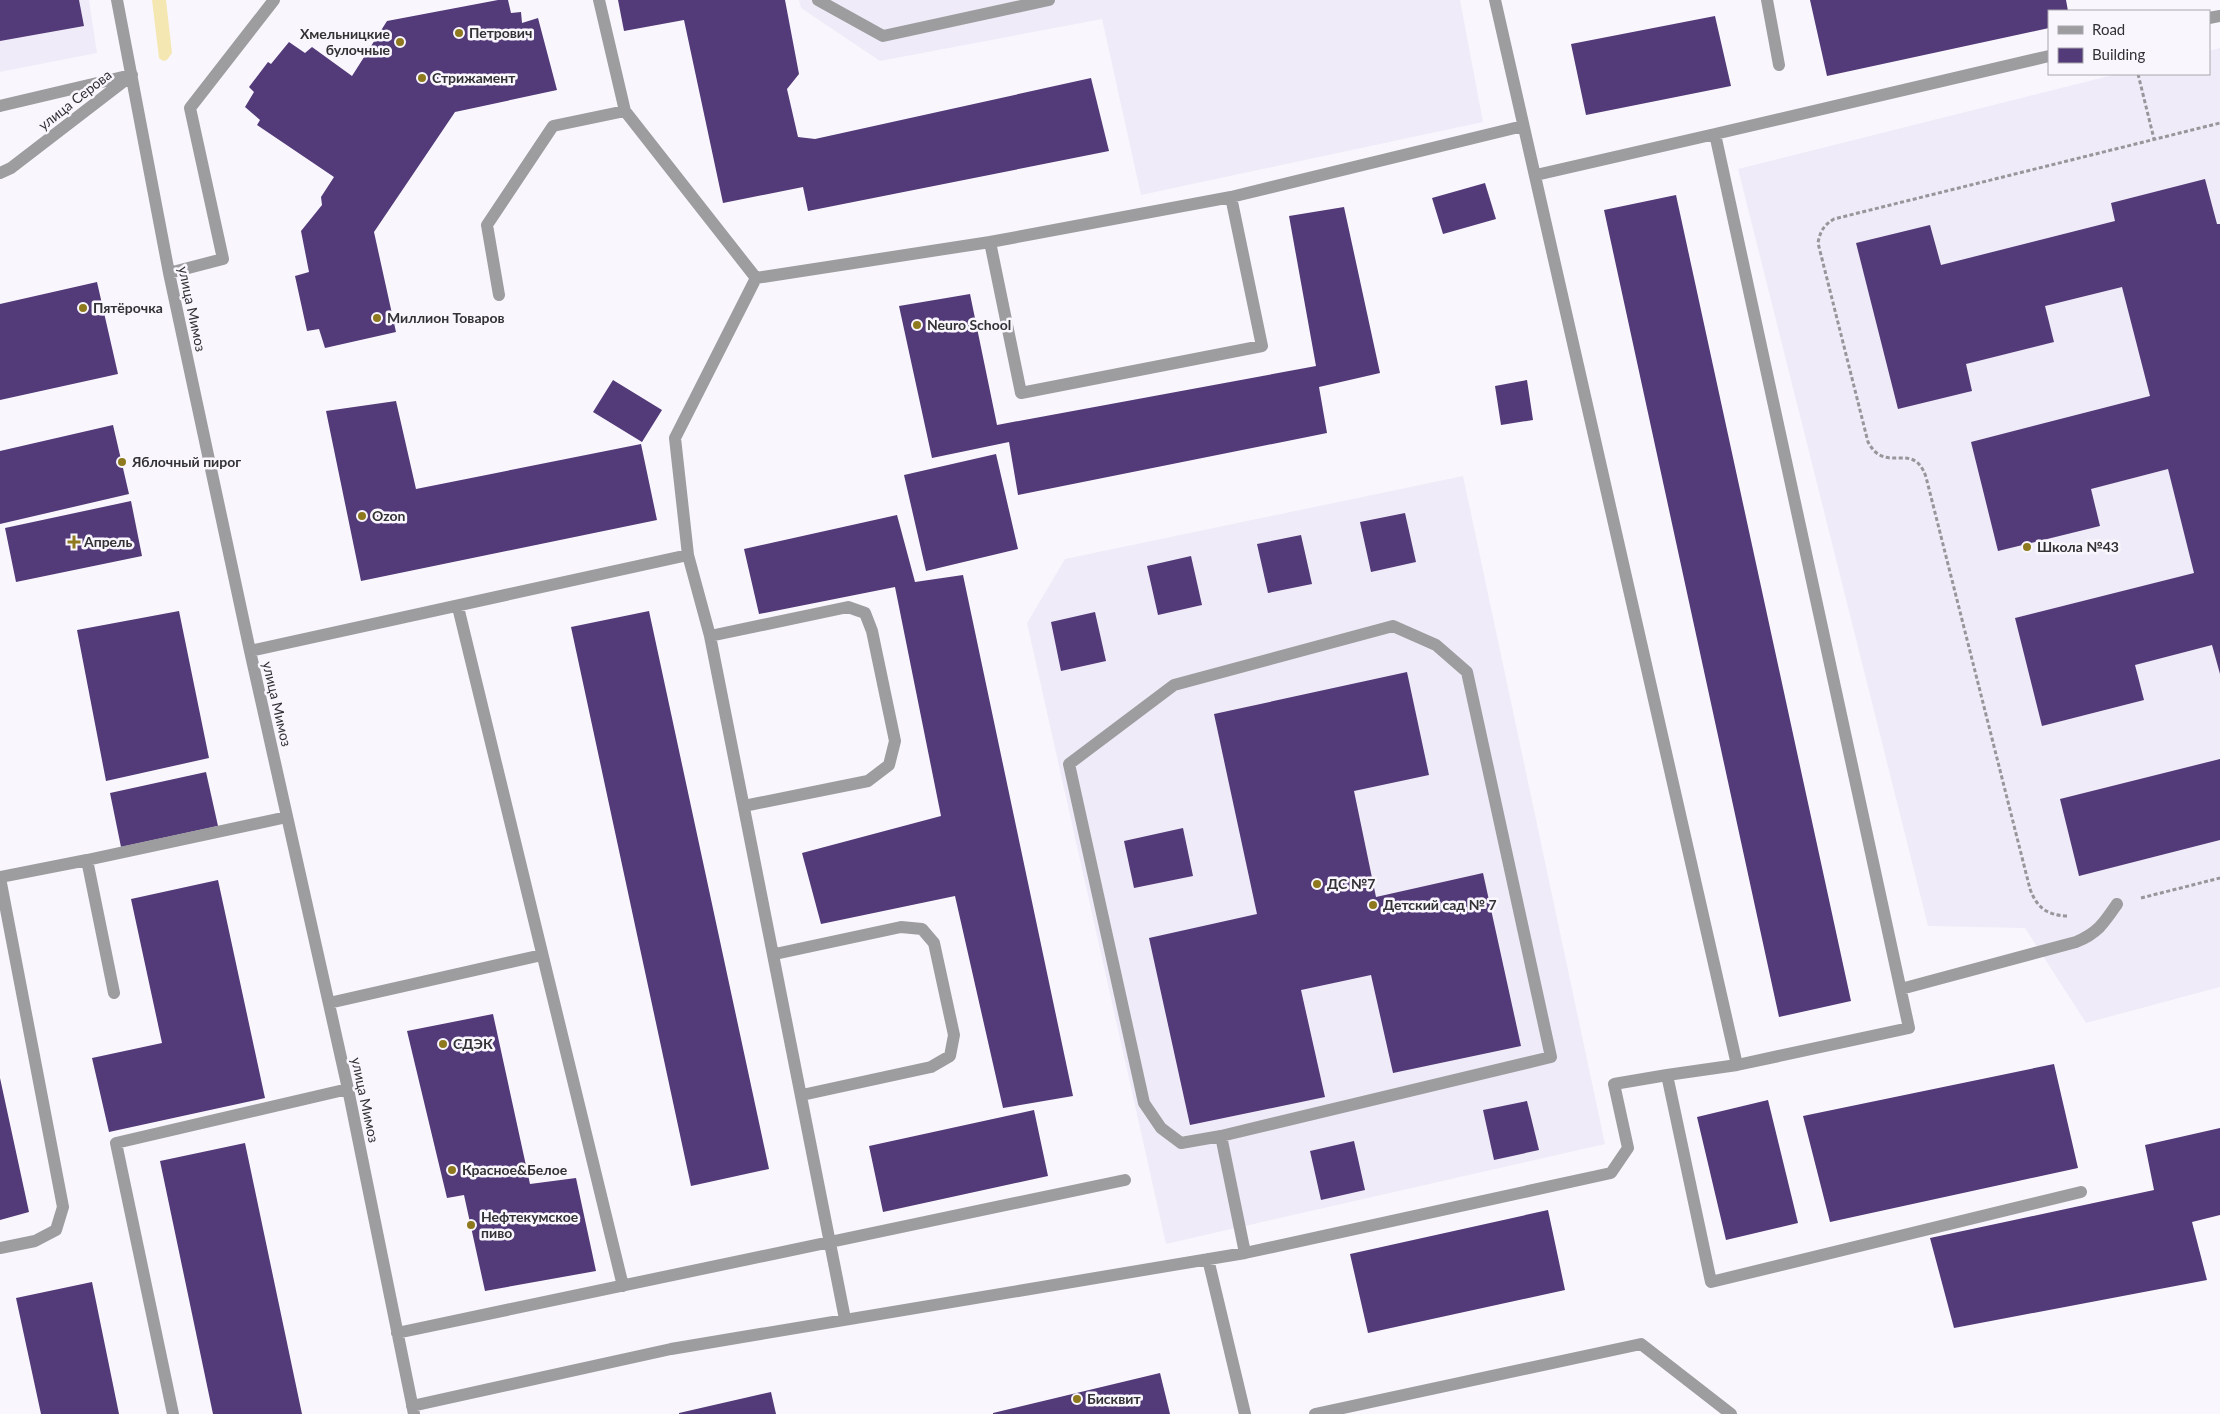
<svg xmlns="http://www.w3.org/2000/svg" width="2220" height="1414" font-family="Lato,sans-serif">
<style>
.built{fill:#efebf8}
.green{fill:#f4e7b2}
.building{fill:#533a79}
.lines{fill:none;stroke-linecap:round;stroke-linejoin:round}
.path{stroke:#98969b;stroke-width:3;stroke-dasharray:4 2.5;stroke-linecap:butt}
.minor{stroke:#9d9c9f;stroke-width:12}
.poi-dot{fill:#8e791e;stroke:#f9f7fd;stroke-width:2}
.labels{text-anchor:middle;stroke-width:5;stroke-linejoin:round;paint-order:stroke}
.poi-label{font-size:14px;font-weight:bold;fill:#323134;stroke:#f9f7fd;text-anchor:start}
.street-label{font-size:14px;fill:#323134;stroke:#f9f7fd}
</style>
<rect width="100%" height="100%" fill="#f9f7fd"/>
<path class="built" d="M0,0H89L97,53L0,72Z
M799,0H1460L1483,122L1141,195L1102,19L880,61L801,8Z
M2220,48V987L2086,1023L2025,928L1928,926L1738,169L2117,74H2209V51Z
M1463,476L1605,1144L1166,1244L1027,623L1065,559Z"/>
<path class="green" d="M152,0H166L172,53L167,60L163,61L159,58Z"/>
<path class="building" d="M0,0H79L84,26L0,41Z
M498,0H508L511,13L521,12L522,23L538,18L557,90L455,112L374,232L396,332L325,348L319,329L307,331L295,276L309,272L301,231L322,205L321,197L334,177L257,125L260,120L245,107L254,92L249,87L268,62L271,64L289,42L305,53L312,47L352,76L387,21Z
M618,0H785L799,74L787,89L798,137L815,139L1091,78L1109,151L808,211L803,187L723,203L684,20L624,31Z
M1810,0H2066L2068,11H2049V28L1827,76Z
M1715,16L1731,86L1586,115L1571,44Z
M2205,179L2217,224H2220V674L2212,645L2135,665L2144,700L2042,726L2015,618L2194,573L2168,469L2091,489L2100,526L1998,551L1971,442L2150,396L2122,287L2045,306L2054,342L1966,364L1972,391L1898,409L1856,243L1930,225L1941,265L2115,221L2111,203Z
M1485,183L1496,219L1443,234L1432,198Z
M1676,195L1851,1001L1779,1017L1604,210Z
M1344,207L1380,373L1319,387L1327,433L1018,495L1009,442L932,458L899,306L970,294L997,425L1316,366L1289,216Z
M97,282L118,374L0,400V304Z
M613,380L662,410L642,442L593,412Z
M1527,380L1533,420L1501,425L1495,386Z
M396,401L416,489L641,444L657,520L361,581L326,411Z
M113,425L129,494L0,524V451Z
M996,454L1018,549L926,571L904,475Z
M131,501L142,556L16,582L5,528Z
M1405,513L1416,562L1371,572L1360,522Z
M897,515L915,582L963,575L1073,1096L1003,1108L955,896L821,924L802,853L941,816L895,587L759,614L744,549Z
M1301,535L1312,584L1268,593L1257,544Z
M1191,556L1202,605L1158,615L1147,566Z
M179,611L209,758L106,781L77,630Z
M649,611L769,1169L691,1186L571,627Z
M1095,612L1106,661L1061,671L1051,622Z
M1407,672L1429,775L1354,791L1376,897L1483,873L1521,1046L1393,1073L1371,975L1301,990L1325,1097L1190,1125L1149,938L1257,914L1214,714Z
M2220,759V840L2079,876L2060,799Z
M206,772L218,826L121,847L110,793Z
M1183,828L1193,876L1134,888L1124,841Z
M218,880L265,1098L109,1132L92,1058L162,1043L131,899Z
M493,1014L530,1184L576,1178L596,1271L485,1291L464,1195L447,1198L407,1031Z
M2054,1064L2078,1168L1830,1222L1803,1116Z
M0,1078L29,1212L0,1220Z
M1768,1100L1798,1223L1726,1240L1697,1117Z
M1527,1101L1539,1150L1494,1160L1483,1110Z
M1034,1110L1048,1176L883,1212L869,1146Z
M2220,1128V1215L2192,1222L2207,1280L1954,1328L1930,1238L2154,1190L2145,1145Z
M1354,1141L1365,1190L1321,1200L1310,1151Z
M245,1143L302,1414H213L160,1161Z
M1548,1210L1565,1290L1368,1333L1350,1254Z
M92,1282L119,1414H41L16,1298Z
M1160,1373L1170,1414H993V1413Z
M771,1392L776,1414H679V1413Z"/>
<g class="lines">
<path class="path" d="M2138,74L2154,139
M2141,898L2220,878
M2067,916C2047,915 2037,908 2030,889L1926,477C1913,439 1886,476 1868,442L1818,243C1820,231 1824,225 1834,219L2220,123"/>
<path class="minor" d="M117,0L169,273L250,651L348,1089L414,1414
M599,0L625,111L756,278
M818,0L883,36L1049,0
M1495,0L1737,1065L1909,1028L1715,134L1536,175
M1767,0L1779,65
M2209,18L2220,16
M0,106L127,76
M1715,134L2049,56
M0,173L11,168L132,75
M990,242L1021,393L1262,346L1231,197
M169,273L223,259L190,108L274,0
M499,295L487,225L553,126L625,111
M688,555L675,438L756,278L990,242L1231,197L1523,126
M458,607L623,1286
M710,636L848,607L865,613L872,631L895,741L889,765L868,781L744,806
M250,651L688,555L710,636L845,1319
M0,877L87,860
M775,954L901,927L922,929L934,943L954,1035L950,1056L931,1067L802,1095
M1901,989L2076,942C2098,933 2104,923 2117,904
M114,993L87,860L287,817
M329,1003L542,955
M1737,1065L1667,1075L1711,1282L2081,1192
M1221,1136L1551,1057L1467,672L1436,645L1393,626L1174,685L1069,764L1144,1103L1161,1128L1181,1143L1221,1136L1245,1253
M0,1248L35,1241L56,1230L63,1207L0,878
M1208,1259L1245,1414
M397,1333L1125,1180
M412,1406L671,1349L1245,1253L1611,1173L1628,1148L1614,1084L1667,1075
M173,1414L116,1143L348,1089
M1315,1414L1641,1344L1731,1414"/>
</g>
<g class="poi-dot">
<circle cx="459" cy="33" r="5"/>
<circle cx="400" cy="42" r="5"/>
<circle cx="422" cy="78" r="5"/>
<circle cx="83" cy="308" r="5"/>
<circle cx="377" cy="318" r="5"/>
<circle cx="917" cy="325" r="5"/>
<circle cx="122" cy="462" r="5"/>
<circle cx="362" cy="516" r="5"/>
<path d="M71.5 534.5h5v5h5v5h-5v5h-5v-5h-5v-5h5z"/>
<circle cx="2027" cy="547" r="5"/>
<circle cx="1317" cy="884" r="5"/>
<circle cx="1373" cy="905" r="5"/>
<circle cx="443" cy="1044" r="5"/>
<circle cx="452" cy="1170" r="5"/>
<circle cx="471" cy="1225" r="5"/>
<circle cx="1077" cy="1399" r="5"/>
</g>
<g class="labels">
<g class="poi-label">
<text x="469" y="38">Петрович</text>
<text x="390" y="39" text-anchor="end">Хмельницкие<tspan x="390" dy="16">булочные</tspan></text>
<text x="432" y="83">Стрижамент</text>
<text x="93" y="313">Пятёрочка</text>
<text x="387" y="323">Миллион Товаров</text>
<text x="927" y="330">Neuro School</text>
<text x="132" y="467">Яблочный пирог</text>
<text x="372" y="521">Ozon</text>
<text x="84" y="547">Апрель</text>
<text x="2037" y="552">Школа №43</text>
<text x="1327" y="889">ДС №7</text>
<text x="1383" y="910">Детский сад № 7</text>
<text x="453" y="1049">СДЭК</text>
<text x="462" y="1175">Красное&amp;Белое</text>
<text x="481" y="1222">Нефтекумское<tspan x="481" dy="16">пиво</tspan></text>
<text x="1087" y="1404">Бисквит</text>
</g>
<g class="street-label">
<text transform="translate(75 100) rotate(-38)" y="5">улица Серова</text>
<text transform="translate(192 309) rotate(78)" y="5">улица Мимоз</text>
<text transform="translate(277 704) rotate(77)" y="5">улица Мимоз</text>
<text transform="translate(365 1100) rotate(78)" y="5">улица Мимоз</text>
</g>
</g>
<rect x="2048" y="10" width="162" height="65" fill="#f9f7fd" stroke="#a9a8ad"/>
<rect x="2058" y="26" width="25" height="8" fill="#9d9c9f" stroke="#a9a8ad"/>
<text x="2092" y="35" font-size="15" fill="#323134">Road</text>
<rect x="2058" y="48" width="25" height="15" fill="#533a79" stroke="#a9a8ad"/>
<text x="2092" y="60" font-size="15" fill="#323134">Building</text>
</svg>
